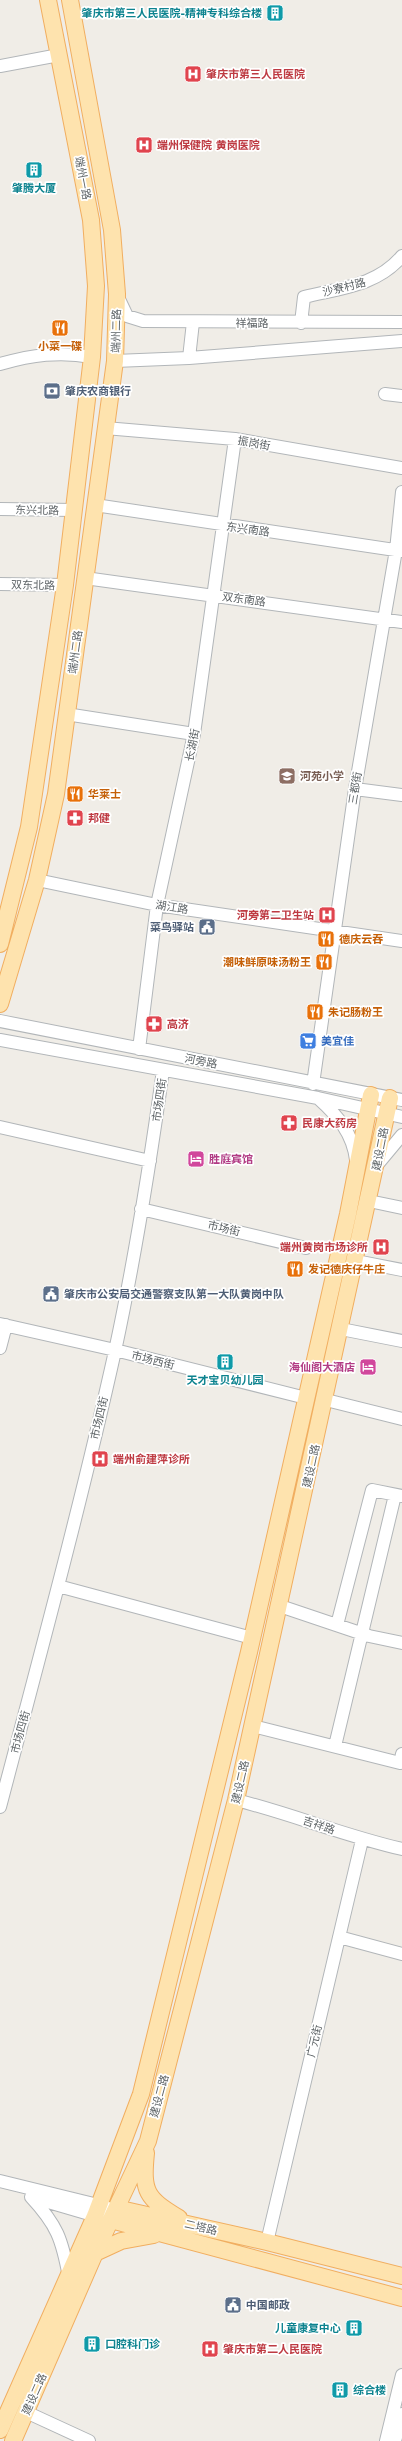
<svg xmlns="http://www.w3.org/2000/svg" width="402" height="2441" font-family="'DejaVu Sans','Noto Sans SC',sans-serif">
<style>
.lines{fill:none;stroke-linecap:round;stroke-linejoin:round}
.minor-casing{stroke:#b2b6b9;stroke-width:14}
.major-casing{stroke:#f1ae60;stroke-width:18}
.minor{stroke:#fff;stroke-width:12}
.major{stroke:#fee3ae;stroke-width:16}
.labels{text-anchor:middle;stroke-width:3.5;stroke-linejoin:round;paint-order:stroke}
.culture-label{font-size:11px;font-weight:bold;fill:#0d838f;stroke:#fff;text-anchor:end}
.health-label{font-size:11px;font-weight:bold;fill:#be3a42;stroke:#fff;text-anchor:start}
.street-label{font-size:11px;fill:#5e6467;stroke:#fff}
.food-label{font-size:11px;font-weight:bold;fill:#c56008;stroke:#fff;text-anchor:start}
.service-label{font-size:11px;font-weight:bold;fill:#4e5e75;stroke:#fff;text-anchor:start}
.education-label{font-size:11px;font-weight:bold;fill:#785e54;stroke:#fff;text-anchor:start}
.shop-label{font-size:11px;font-weight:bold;fill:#366cbe;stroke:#fff;text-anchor:start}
.hotel-label{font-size:11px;font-weight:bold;fill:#b23c85;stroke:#fff;text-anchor:start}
</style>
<rect width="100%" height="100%" fill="#f0ede7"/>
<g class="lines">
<g class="minor-casing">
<path id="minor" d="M0,66L59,55
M118,297L127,316L143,321L402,322
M301,323L304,297C340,288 377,286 402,256
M189,358L193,322
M115,361L189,358L402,341
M0,364C32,355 59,351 92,357
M385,394L402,396
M105,428L235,439L402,468
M95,505L402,551
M0,509L75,510
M85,578L402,622
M0,584L65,585
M66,714L194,734
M355,789L402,795
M37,880L157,905L402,941
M0,1021L402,1100
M0,1040L318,1098L402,1117
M139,1049L157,905L194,734L235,439
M313,1084L355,789L396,550L402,492
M319,1099C338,1116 353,1134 356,1160
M0,1127L150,1161
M377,1165L402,1135
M369,1201L402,1208
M141,1209L306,1248
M356,1261L402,1270
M0,1324L115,1350L306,1398
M341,1329L402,1341
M0,1348L6,1325
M326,1400L402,1419
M58,1586L252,1638
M280,1606L369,1636L402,1643
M337,1625L372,1490L402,1496
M253,1726L400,1763L402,1754
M335,1746L395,1495
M236,1800C292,1814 345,1836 402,1849
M0,1807C40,1655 81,1504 115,1351C135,1258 150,1164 163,1070
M339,1937L402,1954
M0,2181L106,2207
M31,2197C57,2225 62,2239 69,2277
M38,2199L103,2218
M267,2242L362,1840
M26,2412L89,2441
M386,2441L402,2375
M395,2441L402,2414"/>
</g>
<g class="major-casing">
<path id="major" d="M0,944L29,827L65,585L92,357L96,286L91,220L48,0
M0,1004L37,880L56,794L115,361L117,294L112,230L70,0
M146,2153C142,2192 146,2198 179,2218
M116,2208L267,2242L402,2276
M111,2220L402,2298
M95,2253L121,2241L154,2235
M0,2430L95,2216L141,2094L249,1652L348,1214L371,1095
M13,2441L95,2253L148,2141L236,1800L390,1098"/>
</g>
<use href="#minor" class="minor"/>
<use href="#major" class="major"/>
</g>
<defs>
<g id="building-square" transform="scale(0.9)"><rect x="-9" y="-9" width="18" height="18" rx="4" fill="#0f9aa8" stroke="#fff"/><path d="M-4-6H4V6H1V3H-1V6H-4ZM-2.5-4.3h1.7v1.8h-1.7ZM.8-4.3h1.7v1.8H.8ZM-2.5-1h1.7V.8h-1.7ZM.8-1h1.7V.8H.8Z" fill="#fff"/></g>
<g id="hospital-square" transform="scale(0.9)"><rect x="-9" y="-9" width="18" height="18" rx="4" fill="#e0444e" stroke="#fff"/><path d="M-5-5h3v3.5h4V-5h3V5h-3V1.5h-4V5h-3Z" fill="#fff"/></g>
<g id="restaurant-square" transform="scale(0.9)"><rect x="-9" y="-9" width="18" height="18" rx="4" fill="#e8710a" stroke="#fff"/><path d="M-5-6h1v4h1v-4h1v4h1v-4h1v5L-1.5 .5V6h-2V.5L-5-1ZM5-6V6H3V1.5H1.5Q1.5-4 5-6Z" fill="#fff"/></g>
<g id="bank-square" transform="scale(0.9)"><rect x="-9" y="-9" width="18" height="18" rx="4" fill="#5c6f8a" stroke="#fff"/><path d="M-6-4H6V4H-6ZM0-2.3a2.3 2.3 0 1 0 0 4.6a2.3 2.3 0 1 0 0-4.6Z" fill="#fff"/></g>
<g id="school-square" transform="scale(0.9)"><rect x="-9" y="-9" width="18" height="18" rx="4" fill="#8d6e63" stroke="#fff"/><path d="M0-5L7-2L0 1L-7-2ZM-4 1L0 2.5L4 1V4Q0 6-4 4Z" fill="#fff"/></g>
<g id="pharmacy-square" transform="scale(0.9)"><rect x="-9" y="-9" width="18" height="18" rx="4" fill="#e0444e" stroke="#fff"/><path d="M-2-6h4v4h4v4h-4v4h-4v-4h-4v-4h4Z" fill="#fff"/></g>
<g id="civic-square" transform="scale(0.9)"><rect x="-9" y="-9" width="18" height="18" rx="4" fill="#5c6f8a" stroke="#fff"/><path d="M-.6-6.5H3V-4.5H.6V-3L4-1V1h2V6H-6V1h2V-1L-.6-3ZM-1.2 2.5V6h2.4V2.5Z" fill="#fff"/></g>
<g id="supermarket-square" transform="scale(0.9)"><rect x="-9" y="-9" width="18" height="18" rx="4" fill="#3f7fe0" stroke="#fff"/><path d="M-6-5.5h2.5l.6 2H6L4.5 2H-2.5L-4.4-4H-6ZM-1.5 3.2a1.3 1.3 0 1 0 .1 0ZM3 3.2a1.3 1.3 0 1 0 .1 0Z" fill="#fff"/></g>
<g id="hotel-square" transform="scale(0.9)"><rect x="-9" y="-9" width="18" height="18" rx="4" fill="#d1479c" stroke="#fff"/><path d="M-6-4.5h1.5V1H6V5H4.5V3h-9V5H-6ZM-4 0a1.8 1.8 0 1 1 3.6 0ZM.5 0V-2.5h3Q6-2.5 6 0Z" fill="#fff"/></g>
</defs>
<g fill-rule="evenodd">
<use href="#building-square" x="275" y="13"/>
<use href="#hospital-square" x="193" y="74"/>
<use href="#hospital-square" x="144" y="145"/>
<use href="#building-square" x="34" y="170"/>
<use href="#restaurant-square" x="60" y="328"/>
<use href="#bank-square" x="52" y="391"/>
<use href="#school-square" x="287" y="776"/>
<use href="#restaurant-square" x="75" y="794"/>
<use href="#pharmacy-square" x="75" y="818"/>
<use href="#hospital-square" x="327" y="915"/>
<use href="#civic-square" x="207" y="927"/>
<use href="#restaurant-square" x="326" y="939"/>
<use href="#restaurant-square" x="324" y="962"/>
<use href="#restaurant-square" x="315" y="1012"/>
<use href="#pharmacy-square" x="154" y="1024"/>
<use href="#supermarket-square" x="308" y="1041"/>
<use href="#pharmacy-square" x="289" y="1123"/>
<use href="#hotel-square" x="196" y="1159"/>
<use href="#hospital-square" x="381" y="1247"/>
<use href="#restaurant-square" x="295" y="1269"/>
<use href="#civic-square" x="51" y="1294"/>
<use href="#building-square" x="225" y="1362"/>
<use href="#hotel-square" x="368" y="1367"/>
<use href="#hospital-square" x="100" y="1459"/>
<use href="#civic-square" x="233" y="2305"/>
<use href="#building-square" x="354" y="2328"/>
<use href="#building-square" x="92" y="2344"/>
<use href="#hospital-square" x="210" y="2349"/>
<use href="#building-square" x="340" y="2390"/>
</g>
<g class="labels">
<g class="culture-label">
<text x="262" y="17">肇庆市第三人民医院-精神专科综合楼</text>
<text x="34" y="192" text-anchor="middle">肇腾大厦</text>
<text x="225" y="1384" text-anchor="middle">天才宝贝幼儿园</text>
<text x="341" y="2332">儿童康复中心</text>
<text x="105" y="2348" text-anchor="start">口腔科门诊</text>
<text x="353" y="2394" text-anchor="start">综合楼</text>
</g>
<g class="health-label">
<text x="206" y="78">肇庆市第三人民医院</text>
<text x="157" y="149">端州保健院 黄岗医院</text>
<text x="88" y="822">邦健</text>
<text x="314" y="919" text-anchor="end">河旁第二卫生站</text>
<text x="167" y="1028">高济</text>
<text x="302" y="1127">民康大药房</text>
<text x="368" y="1251" text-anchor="end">端州黄岗市场诊所</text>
<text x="113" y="1463">端州俞建萍诊所</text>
<text x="223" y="2353">肇庆市第二人民医院</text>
</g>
<g class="street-label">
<text transform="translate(83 178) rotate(79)" y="4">端州一路</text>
<text transform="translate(344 287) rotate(-14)" y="4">沙寮村路</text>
<text x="252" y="327">祥福路</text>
<text transform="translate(116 331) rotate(-89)" y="4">端州二路</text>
<text transform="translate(254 443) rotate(10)" y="4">振岗街</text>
<text transform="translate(37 510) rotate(1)" y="4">东兴北路</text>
<text transform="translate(248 529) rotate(8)" y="4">东兴南路</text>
<text transform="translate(33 585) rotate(1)" y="4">双东北路</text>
<text transform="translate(244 599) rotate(8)" y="4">双东南路</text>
<text transform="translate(75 652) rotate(-82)" y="4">端州二路</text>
<text transform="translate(192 745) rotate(-79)" y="4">长湖街</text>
<text transform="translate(355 788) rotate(-81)" y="4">三都街</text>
<text transform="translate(172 907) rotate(9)" y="4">湖江路</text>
<text transform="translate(201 1061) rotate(11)" y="4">河旁路</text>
<text transform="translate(159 1100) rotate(-82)" y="4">市场四街</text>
<text transform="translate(380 1149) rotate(-79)" y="4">建设二路</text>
<text transform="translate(224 1228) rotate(13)" y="4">市场街</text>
<text transform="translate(153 1360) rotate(14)" y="4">市场西街</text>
<text transform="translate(99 1418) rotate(-77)" y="4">市场四街</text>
<text transform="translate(311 1466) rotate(-78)" y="4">建设二路</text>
<text transform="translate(20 1732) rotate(-75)" y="4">市场四街</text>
<text transform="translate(240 1782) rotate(-77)" y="4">建设二路</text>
<text transform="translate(319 1825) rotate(19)" y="4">吉祥路</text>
<text transform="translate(314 2041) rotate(-77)" y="4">广元街</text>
<text transform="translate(159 2096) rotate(-75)" y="4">建设二路</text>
<text transform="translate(201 2227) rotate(13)" y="4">二塔路</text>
<text transform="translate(34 2394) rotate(-66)" y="4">建设二路</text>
</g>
<g class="food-label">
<text x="60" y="350" text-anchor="middle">小菜一碟</text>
<text x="88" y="798">华莱士</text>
<text x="339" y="943">德庆云吞</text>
<text x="311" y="966" text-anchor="end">潮味鲜原味汤粉王</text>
<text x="328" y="1016">朱记肠粉王</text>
<text x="308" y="1273">发记德庆仔牛庄</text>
</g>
<g class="service-label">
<text x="65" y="395">肇庆农商银行</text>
<text x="194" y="931" text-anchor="end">菜鸟驿站</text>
<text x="64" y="1298">肇庆市公安局交通警察支队第一大队黄岗中队</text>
<text x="246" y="2309">中国邮政</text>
</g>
<g class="education-label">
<text x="300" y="780">河苑小学</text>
</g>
<g class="shop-label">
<text x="321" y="1045">美宜佳</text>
</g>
<g class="hotel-label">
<text x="209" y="1163">胜庭宾馆</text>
<text x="355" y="1371" text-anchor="end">海仙阁大酒店</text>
</g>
</g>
</svg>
